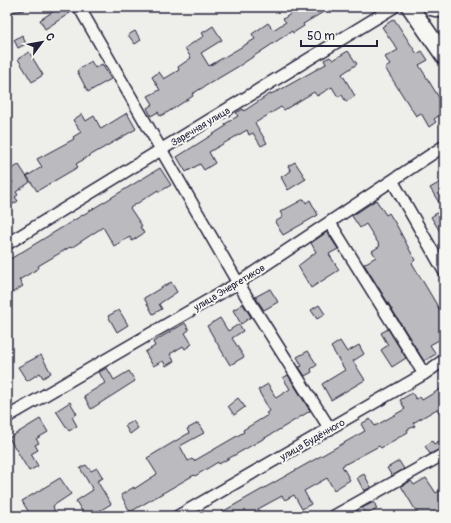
<svg xmlns="http://www.w3.org/2000/svg" width="451" height="523" font-family="Pangolin,sans-serif">
<style>
.building{fill:#bbbbbf;stroke:#22223b}
.lines{fill:none;stroke-linecap:round;stroke-linejoin:round}
.lane-casing{stroke:#22223b;stroke-width:8}
.street-casing{stroke:#22223b;stroke-width:14}
.secondary-casing{stroke:#22223b;stroke-width:19}
.lane{stroke:#f6f6f2;stroke-width:5.5}
.street{stroke:#f6f6f2;stroke-width:11}
.secondary{stroke:#f6f6f2;stroke-width:16}
.labels{text-anchor:middle;stroke-width:4;stroke-linejoin:round;paint-order:stroke}
.street-label{font-size:10px;fill:#22223b;stroke:#f6f6f2}
</style>
<rect width="100%" height="100%" fill="#eeeeeb"/>
<filter id="ink" filterUnits="userSpaceOnUse"><feTurbulence type="fractalNoise" baseFrequency=".025" numOctaves="2"/><feDisplacementMap in="SourceGraphic" scale="8" xChannelSelector="R" yChannelSelector="G"/><feConvolveMatrix kernelMatrix="1 2 1 2 8 2 1 2 1" color-interpolation-filters="sRGB"/></filter>
<g filter="url(#ink)">
<path class="building" d="M60,7H66L70,13L45,29L40,20Z
M301,7H332L303,24L304,26L293,33L292,31L239,66L192,94L193,96L168,112L160,116L158,112L151,116L147,108L153,104L148,96L160,90L152,77L159,72L164,79L179,70L178,67L191,58L185,48L204,36L202,33L207,30L213,26L222,40L201,53L209,66L255,39L252,34L268,23L273,30L286,22L283,19Z
M394,19L417,54L422,51L428,60L419,65L441,101L444,100V112L434,119L436,122L429,127L421,113L416,116L385,68L390,65L385,57L398,50L382,27Z
M135,31L141,40L135,44L128,35Z
M22,35L26,44L18,48L14,40Z
M348,51L357,64L342,74L355,96L346,102L342,95L338,97L332,87L317,96L314,92L284,110L281,107L255,123L267,143L261,146L253,133L249,135L247,130L209,152L215,163L204,170L200,164L186,172L177,157L226,126L225,124L238,116L236,113L243,109L244,111L268,95L280,90L326,64L324,60L330,57L333,60Z
M29,52L43,75L32,82L18,59Z
M91,61L95,68L102,64L111,79L88,92L77,71Z
M127,113L136,129L91,155L76,164L78,167L37,191L27,176L42,167L37,159L74,139L73,137L81,132L73,120L82,114L86,121L94,116L101,129Z
M295,162L306,179L288,190L281,177L291,171L288,166Z
M19,165L30,182L16,192L18,195L15,197L18,201L7,208V179L11,184L13,183L7,171Z
M160,168L171,185L159,192L158,190L130,208L142,226L140,227L144,233L132,241L130,237L114,246L103,227L71,248L70,247L38,266L39,268L19,280L23,286L7,296V261Z
M444,180V238L431,217L443,209L430,188Z
M304,199L306,203L310,200L318,215L283,235L275,222L283,217L280,212Z
M376,200L386,215L389,213L397,226L415,260L412,263L444,317V337L430,345L436,354L424,361L364,264L376,257L372,251L380,246L366,224L360,228L352,216Z
M327,232L338,249L329,254L339,270L311,288L298,266L316,252L311,243Z
M171,282L177,292L159,304L162,309L153,314L144,298Z
M270,289L278,302L264,310L255,297Z
M243,304L251,317L241,324L233,310Z
M319,305L325,314L317,319L311,310Z
M119,310L128,325L117,332L108,316Z
M220,318L228,331L239,324L243,331L232,338L244,357L230,365L207,326Z
M185,323L189,330L185,333L192,344L185,349L183,346L170,354L174,361L166,366L163,361L153,366L145,352L155,346L153,342Z
M388,329L406,358L392,367L381,350L388,345L381,333Z
M340,341L347,352L359,345L364,354L353,361L365,380L331,400L322,384L345,370L331,347Z
M308,351L317,365L311,369L312,372L305,376L299,367L302,366L297,357Z
M41,355L51,373L43,378L40,373L27,381L18,367Z
M107,368L114,380L129,371L135,381L91,409L84,396L105,383L99,372Z
M288,375L310,411L277,431L219,464L218,462L195,476L194,475L130,512L121,495L134,487V489L157,474L147,458L189,433L187,429L198,423L204,433L180,446L188,461L192,459L194,461L244,432L243,430L268,415L266,413L270,411L258,390L268,384L276,398L290,389L283,378Z
M444,387V420L437,409L413,423L415,426L407,430L408,432L381,448L379,446L342,466L350,480L334,490L327,478L304,491L311,504L302,509L294,495L285,500L282,496L258,509L262,516H215L365,431L361,424L370,419L375,426L405,409L400,400L412,393L416,399L420,397L422,400Z
M238,398L245,407L234,415L228,406Z
M70,402L77,414L72,417L77,426L69,431L56,411Z
M40,419L48,432L36,439L39,443L35,445L38,450L31,454L38,466L29,471L9,438Z
M133,421L138,428L130,434L125,426Z
M444,438V447L430,454L425,446L432,441L434,444Z
M399,461L404,469L392,476L387,468Z
M86,465L91,471L97,468L103,478L97,481L111,504L91,516H85L76,501L93,490L80,468Z
M364,474L371,487L364,491L357,478Z
M60,478L71,494L53,506L56,516H31L22,501Z
M426,478L436,493L444,488V516H419L401,486L411,481L414,485Z
M374,502L377,509L366,515L362,508Z"/>
<g class="lines">
<g class="lane-casing">
<path id="lane" d="M7,9L22,7"/>
</g>
<g class="street-casing">
<path id="street" d="M79,7L238,283L330,429
M393,182L444,271
M330,223L424,374
M7,244L394,7
M7,417L238,283L444,146
M178,516L424,374L444,360
M334,516L444,454"/>
</g>
<g class="secondary-casing">
<path id="secondary" d="M410,7L444,56
M431,7L444,10"/>
</g>
<use href="#lane" class="lane"/>
<use href="#street" class="street"/>
<use href="#secondary" class="secondary"/>
</g>
</g>
<g class="labels">
<g class="street-label">
<text transform="translate(200 126) rotate(-31)" y="4">Заречная улица</text>
<text transform="translate(229 287) rotate(-31)" y="4">улица Энергетиков</text>
<text transform="translate(312 439) rotate(-30)" y="4">улица Будённого</text>
</g>
</g>
<rect width="451" height="523" fill="none" stroke="#f6f6f2" stroke-width="24"/>
<rect x="12" y="12" width="427" height="499" fill="none" stroke="#22223b" stroke-width="1.5" filter="url(#ink)"/>
<g transform="translate(42 42) rotate(58)" stroke="#f6f6f2" stroke-width="3" paint-order="stroke">
<path d="M0-3L7 15L0 10L-7 15Z" fill="#22223b"/>
<text y="-6" font-size="11" font-weight="bold" text-anchor="middle" fill="#22223b">С</text>
</g>
<path d="M301 40v6h76v-6" fill="none" stroke="#22223b" stroke-width="2"/>
<text x="307" y="40" font-size="12" fill="#22223b" stroke="#f6f6f2" stroke-width="3" paint-order="stroke">50 m</text>
</svg>
